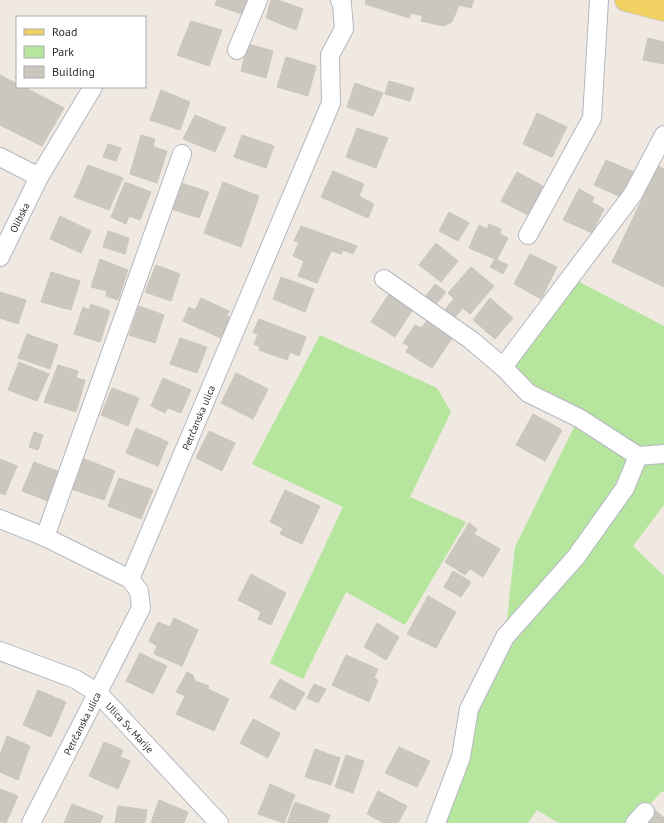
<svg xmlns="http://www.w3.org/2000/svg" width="664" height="823" font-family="'PT Sans',sans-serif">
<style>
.green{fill:#b6e59e}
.building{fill:#cbc7bf;stroke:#cbc5ba}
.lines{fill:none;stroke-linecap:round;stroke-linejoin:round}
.street-casing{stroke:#b4b7c1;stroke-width:20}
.primary-casing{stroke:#c9c9c9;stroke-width:24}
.street{stroke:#fff;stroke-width:18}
.primary{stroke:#f2d163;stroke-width:22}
.labels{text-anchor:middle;stroke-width:4;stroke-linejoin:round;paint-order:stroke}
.street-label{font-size:10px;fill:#2e2e2e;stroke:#fff}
</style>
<rect width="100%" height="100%" fill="#efe9e1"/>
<path class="green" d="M570,277L664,326V505L633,546L664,576V792L662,791L633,823H559L537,810L528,823H436L505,637L515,547L578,419L503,367Z
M320,335L437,388L451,412L410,497L466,522L405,625L346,592L303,679L270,663L343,507L252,464Z"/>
<path class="building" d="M217,0H248L242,14L215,5Z
M271,0H278L303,9L296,30L266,18Z
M366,0H428L423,16L411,13L409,18L365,4Z
M428,0H474L471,8L459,5L452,22L443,26L421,21Z
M191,21L222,30L209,66L177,55Z
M648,38L664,42V64L643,60Z
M248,44L273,51L266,78L241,71Z
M286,57L316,66L308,96L277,87Z
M0,75L17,84V87H24L64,108L42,146L0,125Z
M389,81L414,88L410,101L385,94Z
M355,83L383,93L373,116L347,107Z
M161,90L190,102L180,130L150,120Z
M537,113L567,127L552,157L523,144Z
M195,115L226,128L215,152L183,139Z
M357,128L388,138L376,168L346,157Z
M141,135L155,139L153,147L167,151L157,183L130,174Z
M242,135L274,146L266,168L234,157Z
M108,144L121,148L116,161L103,157Z
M606,160L634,172L623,198L594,185Z
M88,165L123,178L109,210L74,197Z
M658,166L664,169V287L612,262Z
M333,171L364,184L359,196L374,204L368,218L321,197Z
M517,172L543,186L528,215L501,201Z
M125,182L151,192L140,220L129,216L126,224L111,217Z
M223,182L259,196L241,247L204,233Z
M181,183L209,192L199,218L171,209Z
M579,189L594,197L592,202L604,209L592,233L563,220Z
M449,212L469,223L458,241L439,231Z
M60,216L91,231L81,253L50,239Z
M489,224L501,229L500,234L508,238L497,260L469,248L479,225L487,229Z
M301,226L357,246L353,254L343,250L341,254L331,251L317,283L298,276L304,261L293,256L299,242L294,241Z
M108,231L129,238L125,254L103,247Z
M436,243L458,261L441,282L419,265Z
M530,254L557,267L541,299L514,284Z
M100,259L128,270L118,300L106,296L107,291L91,287Z
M495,259L508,265L503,274L490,267Z
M156,265L180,274L171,301L145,292Z
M471,267L494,286L470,314L463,308L452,321L442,313L454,299L448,293Z
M51,272L80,281L71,310L41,302Z
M281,277L314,289L305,312L273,299Z
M435,284L446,292L432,309L422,301Z
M0,292L26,300L18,324L0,318Z
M389,294L413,309L395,337L371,322Z
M201,298L229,311L227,316L232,318L223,339L183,321L189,307L195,310Z
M490,298L513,318L495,339L473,320Z
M91,304L110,311L100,342L74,334L83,307L89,310Z
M139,306L164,315L155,343L129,335Z
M259,319L306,337L299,356L290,352L287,360L259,350L260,347L254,344L258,335L253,332Z
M428,319L454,335L432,368L406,352L409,346L403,343L415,325L421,328Z
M27,334L58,345L50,369L18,358Z
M180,338L207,347L197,373L170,364Z
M19,362L49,374L37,401L8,390Z
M58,365L78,371L76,378L85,380L76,412L44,402Z
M236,373L268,389L253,419L221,403Z
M163,378L191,390L181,413L168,408L165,413L151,406Z
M112,388L139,398L128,426L101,415Z
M533,414L562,430L545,461L516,445Z
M136,428L168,442L158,466L126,453Z
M209,431L235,443L222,471L196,458Z
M34,432L43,435L38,450L29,447Z
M82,458L115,471L104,500L71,489Z
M0,459L17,466L5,495L0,493Z
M34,462L60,472L48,501L22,491Z
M119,478L153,490L141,519L108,506Z
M285,490L320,506L302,544L280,534L283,528L270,522Z
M469,523L477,529L474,534L500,549L483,577L470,569L465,575L445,562Z
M453,571L471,582L461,597L444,587Z
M251,574L286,593L271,625L258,619L261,612L238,600Z
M428,596L456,612L436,648L407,634Z
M174,618L198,630L182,666L154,654L157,646L149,641L158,622L170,627Z
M377,623L399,637L386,660L364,647Z
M140,653L167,666L153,694L126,681Z
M346,655L378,669L374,678L378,680L369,702L332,685Z
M187,672L193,675L195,681L209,686L204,698L188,690L185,696L176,692Z
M280,679L305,693L295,710L270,697Z
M314,684L326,689L318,703L307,698Z
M208,689L229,699L214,731L176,714L188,690L204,698Z
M38,690L66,702L51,737L23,725Z
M253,719L280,733L268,758L240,743Z
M7,736L30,746L18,780L0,772V755Z
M104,742L123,750L120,757L130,761L118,789L89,776Z
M399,747L430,761L417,787L385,773Z
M315,749L340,758L331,785L305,777Z
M346,755L364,761L353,793L335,787Z
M270,784L295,795L284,823L258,814Z
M0,789L18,796L6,823L0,821Z
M378,791L407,806L398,823H384L367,814Z
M159,800L188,812L184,823H151Z
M295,802L330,815L327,823H287Z
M72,804L103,816L100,823H64Z
M118,806L147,810L145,823H115Z
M655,810L664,818V823H643Z"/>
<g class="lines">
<g class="street-casing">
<g id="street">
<path d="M237,50L258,0"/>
<path d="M0,157L39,177"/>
<path d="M528,235L592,118L599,0"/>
<path id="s1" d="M0,257L39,177L93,87"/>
<path d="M384,279L471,340L503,367"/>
<path d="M638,456L664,454"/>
<path d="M0,519L45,537L130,579"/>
<path d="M45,537L182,154"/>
<path id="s2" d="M0,651L75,679L98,693L219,823"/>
<path id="s3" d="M31,823L141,608L139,591L130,579L331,103L330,55L344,29L342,4L340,0"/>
<path d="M436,823L461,757L469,709L505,637L576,557L625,488L638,456L579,418L528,393L503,367L633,194L664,135"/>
<path d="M635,823L645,812"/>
</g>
</g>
<g class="primary-casing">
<path id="primary" d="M626,0L664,10"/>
</g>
<use href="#street" class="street"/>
<use href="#primary" class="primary"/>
</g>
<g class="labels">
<g class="street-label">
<text dy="4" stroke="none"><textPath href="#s1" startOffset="44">Olibska</textPath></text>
<text dy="4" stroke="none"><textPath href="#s3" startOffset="449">Petrčanska ulica</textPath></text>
<text dy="4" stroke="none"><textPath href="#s3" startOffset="112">Petrčanska ulica</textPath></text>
<text dy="4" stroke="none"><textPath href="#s2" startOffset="154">Ulica Sv. Marije</textPath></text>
</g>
</g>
<rect x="16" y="16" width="130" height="72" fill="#ffffff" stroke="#ababab"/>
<rect x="24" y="29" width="20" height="6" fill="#f2d163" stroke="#ababab"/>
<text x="52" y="36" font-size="12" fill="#2e2e2e">Road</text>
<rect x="24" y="46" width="20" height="12" fill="#b6e59e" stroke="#ababab"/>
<text x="52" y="56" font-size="12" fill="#2e2e2e">Park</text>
<rect x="24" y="66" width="20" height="12" fill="#cbc7bf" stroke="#ababab"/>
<text x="52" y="76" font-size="12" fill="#2e2e2e">Building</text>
</svg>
